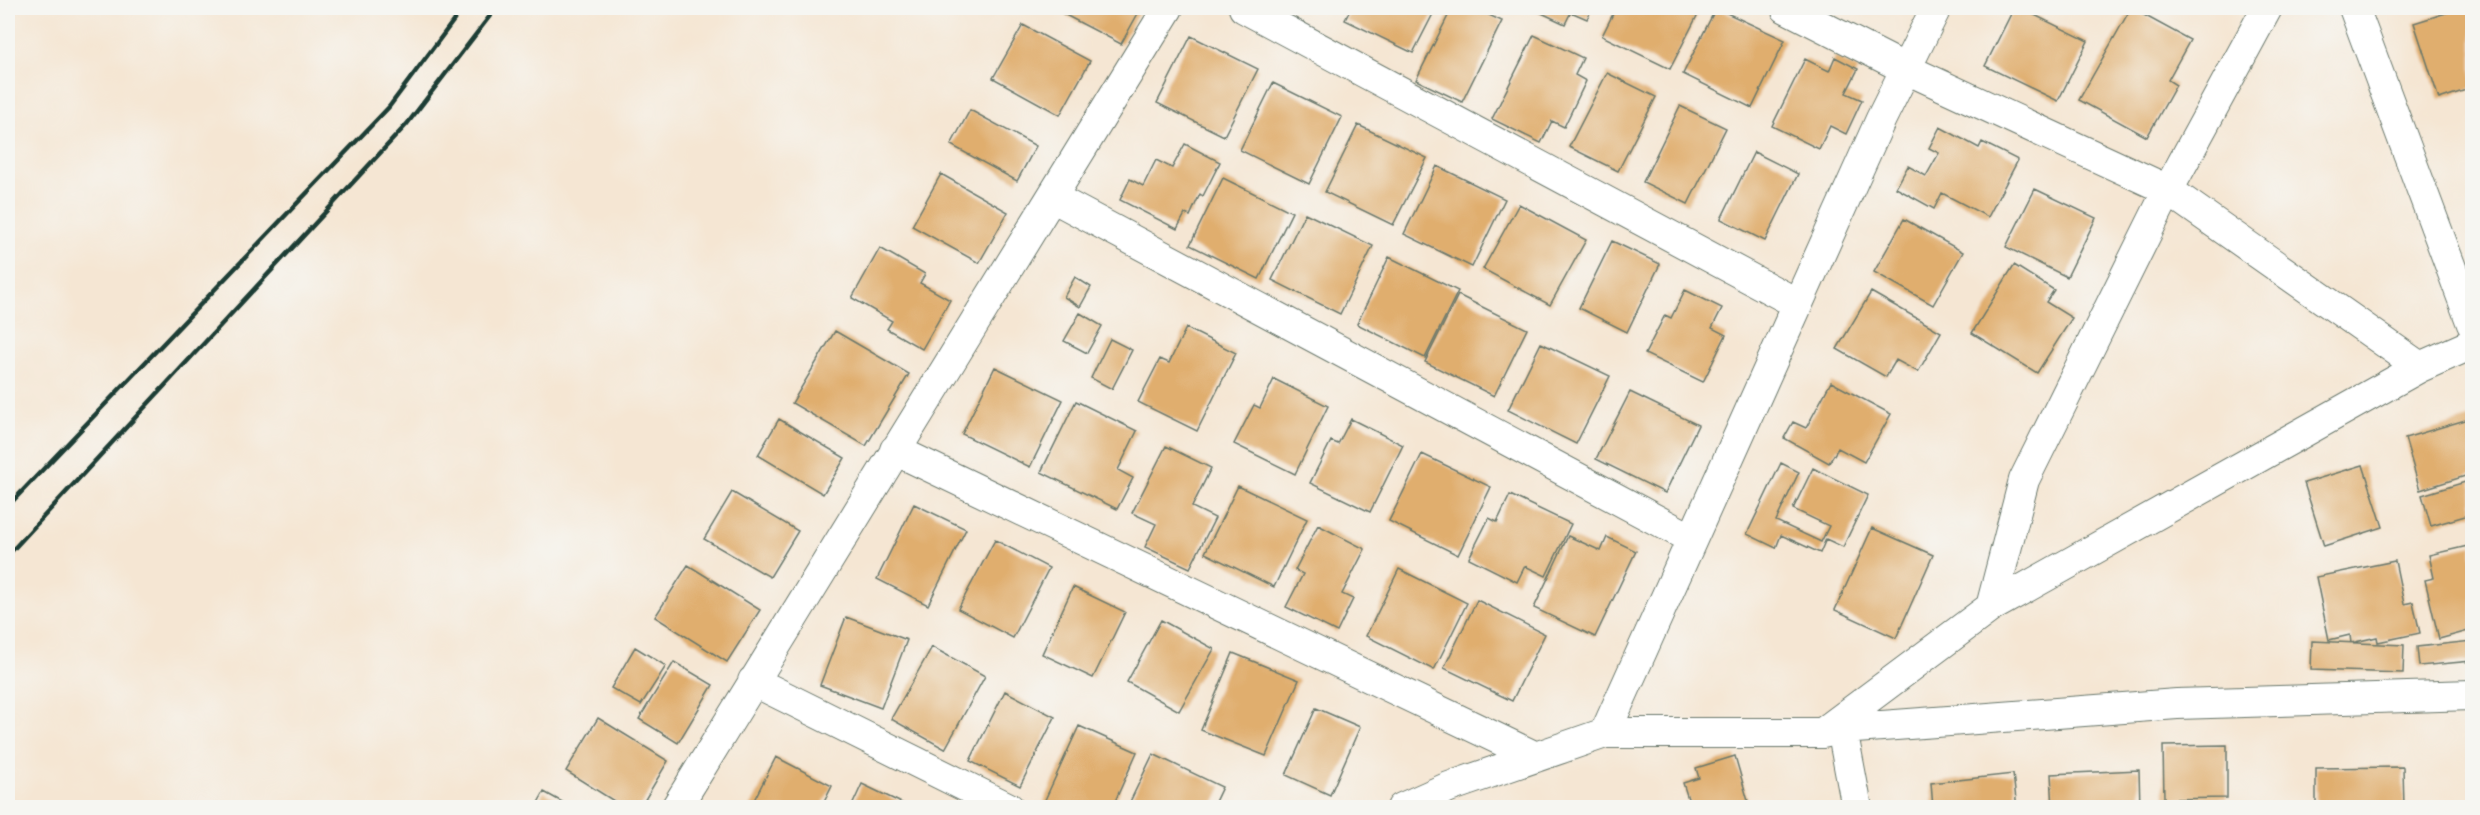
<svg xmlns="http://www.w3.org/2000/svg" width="2480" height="815" font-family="'Balsamiq Sans',sans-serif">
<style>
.building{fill:#e0ae6e}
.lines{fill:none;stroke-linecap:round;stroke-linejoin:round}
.street-casing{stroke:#6a786c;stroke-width:32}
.street{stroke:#fff;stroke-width:30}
.rail{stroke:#1f3d34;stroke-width:4.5}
</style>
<rect width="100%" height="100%" fill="#f6f6f2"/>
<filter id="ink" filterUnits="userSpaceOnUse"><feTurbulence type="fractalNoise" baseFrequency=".0167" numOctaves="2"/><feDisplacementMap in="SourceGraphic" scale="12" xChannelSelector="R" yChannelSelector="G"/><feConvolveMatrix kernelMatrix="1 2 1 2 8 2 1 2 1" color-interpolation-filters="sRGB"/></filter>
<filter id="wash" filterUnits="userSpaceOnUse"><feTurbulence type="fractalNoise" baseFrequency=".008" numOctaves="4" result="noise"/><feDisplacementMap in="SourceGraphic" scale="24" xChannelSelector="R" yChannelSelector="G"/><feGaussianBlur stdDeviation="1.35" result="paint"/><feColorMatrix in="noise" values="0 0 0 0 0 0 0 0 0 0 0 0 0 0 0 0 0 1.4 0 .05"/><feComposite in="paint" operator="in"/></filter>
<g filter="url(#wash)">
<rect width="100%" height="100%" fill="#f5e6d3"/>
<g id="blocks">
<path class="building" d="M1052,8H1141L1121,44Z
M1351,8H1436L1413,53L1345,20Z
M1452,8H1474L1502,21L1462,102L1416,80Z
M1531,8H1592L1587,19L1571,12L1565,24Z
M1616,8H1701L1670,69L1602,36Z
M1716,8L1785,40L1752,108L1683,74Z
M2014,8H2020L2088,41L2058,101L1985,66Z
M2131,8L2190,40L2168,80L2176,85L2147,137L2079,100Z
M2462,8H2472V88L2439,99L2414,23Z
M1023,25L1090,61L1060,115L993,78Z
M1534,35L1583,58L1575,75L1586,81L1564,127L1552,121L1541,143L1492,119Z
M1191,36L1258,69L1224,136L1157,103Z
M1835,57L1858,69L1846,93L1862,100L1846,134L1830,126L1819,149L1772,126L1805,59L1829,71Z
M1607,73L1656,97L1618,171L1569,147Z
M1273,83L1342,117L1309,184L1240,150Z
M1680,106L1726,128L1688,204L1643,182Z
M970,110L1036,146L1017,181L951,145Z
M1358,125L1427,158L1393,225L1325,192Z
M1940,127L1979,148L1982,142L2018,160L1988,217L1942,193L1934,209L1896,188L1908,166L1926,176L1939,153L1929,148Z
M1185,144L1220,162L1203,196L1200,194L1190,216L1185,214L1177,229L1120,200L1130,179L1143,186L1156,160L1172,168Z
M1754,152L1798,174L1765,241L1721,219Z
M1437,166L1505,199L1472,267L1404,234Z
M941,174L1008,212L979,263L912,226Z
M1223,178L1292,212L1259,279L1190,245Z
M2035,189L2096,218L2067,277L2006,247Z
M1519,204L1586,240L1550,305L1483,269Z
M1305,213L1373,246L1340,314L1272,280Z
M1904,219L1963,252L1933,305L1874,272Z
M1612,241L1660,264L1627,332L1579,308Z
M880,248L925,274L920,283L950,300L922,349L887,329L892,321L852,298Z
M1389,257L1458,291L1425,358L1357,324Z
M2014,265L2054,290L2046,302L2072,318L2037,373L1972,333Z
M1075,277L1091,287L1080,307L1064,297Z
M1685,290L1722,308L1712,328L1726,335L1703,382L1645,354L1665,315L1671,318Z
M1871,292L1941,332L1918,372L1896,360L1886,377L1837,349Z
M1458,295L1527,329L1494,396L1425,362Z
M1080,313L1102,326L1087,353L1064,341Z
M1186,328L1236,353L1197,431L1138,402L1160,359L1169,363Z
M835,331L909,374L866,446L792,403Z
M1110,339L1132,350L1112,389L1091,378Z
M1541,343L1610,376L1576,444L1508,410Z
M995,367L1063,400L1030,467L962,434Z
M1274,379L1328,406L1295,474L1234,444L1254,405L1260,408Z
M1831,382L1891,414L1864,462L1838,448L1829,463L1784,438L1793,422L1806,428Z
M1630,392L1698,425L1665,493L1596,459Z
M1076,401L1137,431L1118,470L1133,478L1117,509L1041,472Z
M2472,418V474L2420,490L2405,438Z
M779,419L845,458L823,494L758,455Z
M1351,419L1403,445L1370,512L1310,483L1331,441L1338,444Z
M1166,446L1211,468L1192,507L1215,518L1190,568L1145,547L1156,524L1132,513Z
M1422,454L1491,487L1458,555L1389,521Z
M1781,463L1799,472L1776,521L1821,542L1829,526L1793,509L1813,468L1868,495L1843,547L1826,539L1820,553L1781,535L1776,548L1747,534Z
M2363,465L2383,527L2324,546L2304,483Z
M2472,480V514L2431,526L2422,495Z
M1238,486L1307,519L1274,587L1205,553Z
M732,492L798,531L770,577L704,539Z
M1510,495L1571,524L1546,576L1525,566L1517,582L1469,558L1489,518L1497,522Z
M914,504L966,529L928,605L877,579Z
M1318,525L1365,549L1342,594L1353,599L1337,632L1286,607L1303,574L1295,570Z
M1872,528L1933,555L1896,638L1835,610Z
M1568,536L1601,551L1607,537L1636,551L1595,637L1534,608Z
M995,540L1049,568L1013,638L958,609Z
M2472,545V630L2439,639L2425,580L2434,578L2429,555Z
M2395,561L2404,604L2413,602L2420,633L2378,642L2377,637L2351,643L2350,635L2329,640L2316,577Z
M688,565L760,610L727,662L655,617Z
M1399,569L1467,603L1434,670L1366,636Z
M1073,587L1125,612L1093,678L1042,654Z
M1477,600L1545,634L1512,701L1444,668Z
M846,617L907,640L881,708L820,685Z
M1161,620L1214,649L1179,711L1127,682Z
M2312,641L2404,645L2403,673L2311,670Z
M2472,641V661L2419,666L2417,647Z
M635,647L666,666L641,705L611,688Z
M932,647L985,676L945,749L891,719Z
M1233,653L1299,680L1266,756L1201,730Z
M674,662L713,685L678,743L639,719Z
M1005,691L1055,717L1020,786L970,761Z
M1316,708L1360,727L1330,795L1286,775Z
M598,718L668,761L640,808H625L566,771Z
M1079,726L1137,752L1112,808H1058L1044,802Z
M2227,745V798L2164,799L2163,746Z
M1153,754L1222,787L1212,808H1127Z
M1735,756L1750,808H1691L1683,783L1699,778L1696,768Z
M776,757L832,786L821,808H750Z
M2403,767L2404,808H2316V768Z
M2139,770L2140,808H2053L2051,774Z
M2013,774L2017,808H1933L1931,783Z
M862,784L912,808H851Z
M544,792L573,808H535Z"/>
</g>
</g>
<g filter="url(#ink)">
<use href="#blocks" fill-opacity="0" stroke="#6a786c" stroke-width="1.5"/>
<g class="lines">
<g class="street-casing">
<path id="street" d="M1244,8L1798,304
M1786,8L1904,68L2168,190L2420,367
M2354,8L2472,324
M1052,197L1692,539
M895,450L1536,757
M1991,607L2024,480L2168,190L2267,8
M753,681L1009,808
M1842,729L1857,808
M1825,731L1991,607L2420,367L2472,344
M1605,733L1881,119L1936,8
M676,808L1168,8
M1402,808L1449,787L1605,733H1822L1842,729L2177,704L2472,695"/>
</g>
<use href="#street" class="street"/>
<path class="rail" d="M8,506L389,107L463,8
M8,555L407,124L496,8"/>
</g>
</g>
<rect width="2480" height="815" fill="none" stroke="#f6f6f2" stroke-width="30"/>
</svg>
